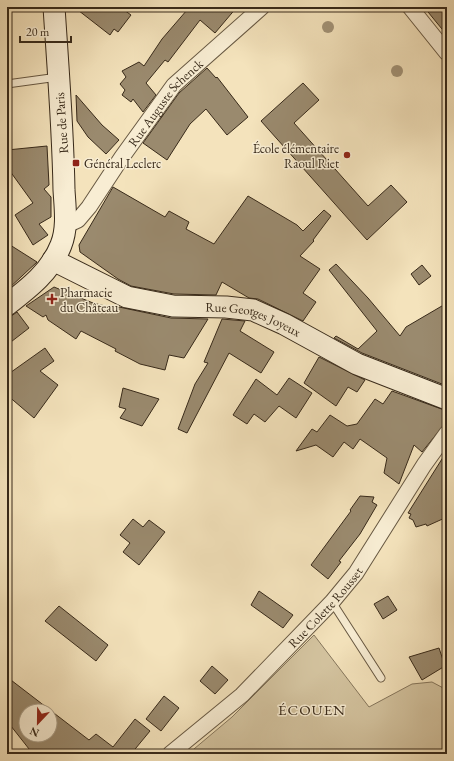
<svg xmlns="http://www.w3.org/2000/svg" width="454" height="761" font-family="'EB Garamond',serif">
<style>
.green{fill:#d4c4a0;stroke:#86775d}
.building{fill:#9a8a6e;stroke:#382a1a;fill-rule:evenodd}
.lines{fill:none;stroke-linecap:round;stroke-linejoin:round}
.service-casing{stroke:#675842;stroke-width:9}
.minor-casing{stroke:#675842;stroke-width:17}
.secondary-casing{stroke:#382a1a;stroke-width:23}
.service{stroke:#f8edd3;stroke-width:7}
.minor{stroke:#f8edd3;stroke-width:15}
.secondary{stroke:#f8edd3;stroke-width:21}
.tree{fill:#a29276}
.poi-dot{fill:#8f2418;stroke:#f8edd3;stroke-width:1.5}
.labels{text-anchor:middle;stroke-width:3;stroke-linejoin:round;paint-order:stroke}
.street-label{font-size:13px;fill:#382a1a;stroke:#f8edd3}
.poi-label{font-size:13px;fill:#382a1a;stroke:#f8edd3;text-anchor:start}
.quarter-label{font-size:15px;letter-spacing:1px;fill:#382a1a;stroke:#f8edd3}
</style>
<rect width="100%" height="100%" fill="#f4e3bc"/>
<filter id="stains"><feTurbulence type="fractalNoise" baseFrequency=".005" numOctaves="4"/><feColorMatrix values="0 0 0 0 .2 0 0 0 0 .09 0 0 0 0 .02 0 0 0 .5 -.17"/></filter>
<radialGradient id="worn" r=".72"><stop offset=".6" stop-color="#630" stop-opacity="0"/><stop offset="1" stop-color="#630" stop-opacity=".3"/></radialGradient>
<path class="green" d="M314,635L369,707L412,684L432,682L447,690V754H188L232,717Z"/>
<path class="building" d="M74,7H120L131,15L118,32L114,29L110,35Z
M183,7H237L215,33L200,20L168,62L165,60L146,83L156,95L143,112L133,99L131,102L122,95L125,90L120,84L126,77L122,71L139,62L144,66L162,39L187,10Z
M424,7H447V35L437,23Z
M207,68L216,78L217,77L248,117L227,135L206,109L190,124L167,160L143,143L179,93Z
M303,83L319,100L294,123L368,206L391,185L407,202L367,240L261,121Z
M76,95L102,125L119,140L106,154L88,137L77,121Z
M47,146L49,185L44,189L51,197V217L39,224L48,235L33,245L15,215L33,203L7,167V150Z
M113,187L165,217L169,211L189,222L186,229L214,244L248,196L297,225L303,231L324,210L331,216L313,240L314,241L300,256L320,269L303,293L316,302L303,321L258,299L249,298L222,282L216,295L174,294L131,286L118,279L80,252L79,245Z
M7,243L37,262L7,290Z
M336,264L368,298L400,336L406,327L447,303V386L362,353L334,338L336,336L358,349L377,331L329,270Z
M422,265L431,276L419,285L411,274Z
M54,287L93,303L117,309L119,307L171,318L208,319L184,358L169,355L165,370L140,364L115,351L116,349L81,331L76,339L48,320L46,315L43,317L26,306Z
M17,312L29,328L7,345V319Z
M222,319L245,321L240,331L274,352L261,373L229,353L187,433L178,429L195,384L208,363L204,362Z
M45,348L54,361L40,371L58,385L34,418L7,395V375Z
M319,357L365,380L357,392L348,387L336,406L304,383Z
M289,378L312,393L296,418L279,406L265,422L254,414L247,424L233,415L256,379L277,395Z
M123,388L159,399L142,426L120,418L126,409L119,407Z
M392,391L447,411V421L422,452L414,445L399,484L384,473L387,458L360,439L353,449L344,442L333,457L316,445L296,451L312,429L317,432L330,415L347,426L357,424L375,399L383,404Z
M447,451V517L427,526L426,524L416,527L413,520L409,518L411,514L408,513Z
M360,496L374,497L372,502L377,505L360,534L339,561L341,562L328,579L311,565L351,511L350,510Z
M133,519L143,527L149,520L165,532L139,565L123,552L130,543L120,535Z
M259,591L293,615L283,628L251,605Z
M388,596L397,610L383,619L374,604Z
M59,606L108,645L96,661L45,621Z
M439,648L445,666L422,680L409,657Z
M212,666L228,680L215,694L200,681Z
M7,677L89,740L96,734L113,747L135,719L150,731L131,754H33L7,721ZM26,711H50V735H26Z
M164,696L179,708L161,731L146,719Z"/>
<g class="lines">
<g class="service-casing">
<path id="service" d="M7,84L58,77
M332,602L381,678"/>
</g>
<g class="minor-casing">
<g id="minor">
<path d="M410,7L447,53"/>
<path id="s1" d="M65,226L78,220L89,207L122,157L174,85L262,7"/>
<path id="s2" d="M170,754L242,695L332,602L356,573L424,465L447,433"/>
</g>
</g>
<g class="secondary-casing">
<g id="secondary">
<path id="s3" d="M53,260L127,297L173,306L226,307L253,310L284,324L357,364L447,399"/>
<path d="M7,305C29,288 51,271 61,245C68,228 65,207 64,190C63,129 58,68 54,7"/>
</g>
</g>
<use href="#service" class="service"/>
<use href="#minor" class="minor"/>
<use href="#secondary" class="secondary"/>
</g>
<g class="tree">
<circle cx="328" cy="27" r="6"/>
<circle cx="397" cy="71" r="6"/>
</g>
<g class="poi-dot">
<circle cx="347" cy="155" r="4"/>
<rect x="72" y="159" width="8" height="8" rx="2"/>
<path d="M50 293h4v4h4v4h-4v4h-4v-4h-4v-4h4z"/>
</g>
<g class="labels">
<g class="street-label">
<text dy="5" stroke="none"><textPath href="#s1" startOffset="161">Rue Auguste Schenck</textPath></text>
<text transform="translate(61 123) rotate(-94)" y="5">Rue de Paris</text>
<text dy="5" stroke="none"><textPath href="#s3" startOffset="212">Rue Georges Joyeux</textPath></text>
<text dy="5" stroke="none"><textPath href="#s2" startOffset="214">Rue Colette Rousset</textPath></text>
</g>
<g class="poi-label">
<text x="339" y="153" text-anchor="end">École élémentaire<tspan x="339" dy="15">Raoul Riet</tspan></text>
<text x="84" y="168">Général Leclerc</text>
<text x="60" y="297">Pharmacie<tspan x="60" dy="15">du Château</tspan></text>
</g>
<g class="quarter-label">
<text x="312" y="715">ÉCOUEN</text>
</g>
</g>
<rect width="454" height="761" fill="none" stroke="#f4e3bc" stroke-width="24"/>
<rect x="8" y="8" width="438" height="745" fill="none" stroke="#382a1a" stroke-width="2"/>
<rect x="12" y="12" width="430" height="737" fill="none" stroke="#382a1a"/>
<g transform="translate(38 723) rotate(202)"><circle r="19" fill="#f8edd3" stroke="#ab9f89"/>
<path d="M0-3L7 15L0 10L-7 15Z" fill="#8f2418"/>
<text y="-6" font-size="11" font-weight="bold" text-anchor="middle" fill="#382a1a">N</text>
</g>
<path d="M20 36v6h51v-6" fill="none" stroke="#382a1a" stroke-width="2"/>
<text x="26" y="36" font-size="12" fill="#382a1a" stroke="#f8edd3" stroke-width="3" paint-order="stroke">20 m</text>
<rect width="100%" height="100%" filter="url(#stains)"/>
<rect width="100%" height="100%" fill="url(#worn)"/>
</svg>
